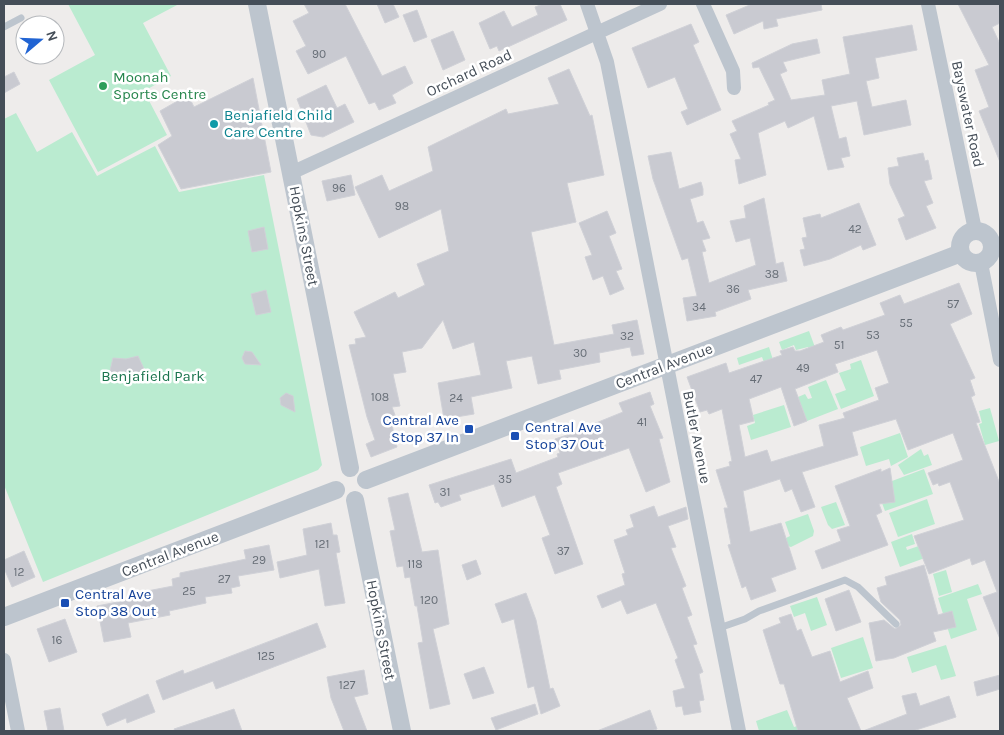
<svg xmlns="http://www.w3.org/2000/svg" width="1004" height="735" font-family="Karla,sans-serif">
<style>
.green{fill:#baebd0}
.building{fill:#c9cad1;stroke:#d0d1d7;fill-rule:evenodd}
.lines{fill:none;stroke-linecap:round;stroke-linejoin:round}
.service{stroke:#bdc5ce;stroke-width:7}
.minor{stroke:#bdc5ce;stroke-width:14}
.tertiary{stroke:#bdc5ce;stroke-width:18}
.leisure-dot{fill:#2e9e5b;stroke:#fff;stroke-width:2}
.culture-dot{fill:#0f9aa8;stroke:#fff;stroke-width:2}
.transit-dot{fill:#1a4fb4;stroke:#fff;stroke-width:2}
.labels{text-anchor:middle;stroke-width:5;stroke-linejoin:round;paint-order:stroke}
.number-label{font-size:12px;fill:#666d76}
.street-label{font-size:15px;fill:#454e58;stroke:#fff}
.leisure-label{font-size:15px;fill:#27864d;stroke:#fff;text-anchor:start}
.culture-label{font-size:15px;fill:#0d838f;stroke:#fff;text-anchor:start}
.park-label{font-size:15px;fill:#1a744d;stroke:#fff}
.transit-label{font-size:15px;fill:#164399;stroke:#fff;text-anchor:start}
</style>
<rect width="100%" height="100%" fill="#eeeceb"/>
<path class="green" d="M68,4H179L143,23L171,76L144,91L167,135L98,172L49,80L95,55Z
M16,113L37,152L72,132L97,176L155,146L179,192L264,175L322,465L318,470L43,582L4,485V119Z
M809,331L816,350L811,352L808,347L796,350L794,345L782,350L779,342Z
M769,347L778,376L770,379L762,357L739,365L737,358Z
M861,360L874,396L841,409L835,394L846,390L839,373L851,369L850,364Z
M826,380L838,409L807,421L798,397L805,394L808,399L812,398L808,387Z
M784,405L791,427L751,440L747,426L755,423L753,415Z
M990,408L999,441L985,445L979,424L982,423L979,411Z
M900,433L908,457L891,466L889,459L866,466L860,447Z
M921,449L924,456L928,454L932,465L904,475L898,465Z
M924,469L933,494L885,511L876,487Z
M927,499L935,524L898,537L889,513Z
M836,502L845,525L832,529L828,525L821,507Z
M808,514L814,531L813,536L791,547L784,545L786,538L790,536L785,522Z
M912,534L915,544L906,547L907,550L951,535L955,547L900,567L891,542Z
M946,570L952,592L939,596L933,574Z
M978,584L982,594L967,599L977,630L951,639L938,598Z
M817,597L827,625L811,631L805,613L794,617L790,606Z
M863,637L873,668L841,678L831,648Z
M946,645L956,676L941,680L936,665L912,673L907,657Z
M787,710L794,727L839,712L844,726L828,731H759L756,721Z"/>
<path class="building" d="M304,4H345L382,76L405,66L413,83L392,95L396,103L379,110L375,102L369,104L346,56L308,74L296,51L306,46L293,21L309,13Z
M377,4H393L399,17L385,23Z
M543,4H560L567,20L499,51L497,46L490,49L479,23L504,11L512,27L538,15L535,7Z
M752,4H821L822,10L776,19L778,26L764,29L763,21L734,34L726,15Z
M958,4H1000V23L992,27L1000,44V162L979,111L989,107L975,70L989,65Z
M417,10L427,37L414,42L403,15Z
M691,24L699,42L693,45L721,110L687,125L681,112L688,109L675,77L648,88L632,48Z
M912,25L917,50L875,58L879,78L866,81L872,107L906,100L911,125L864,135L857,101L831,106L839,139L846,137L850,156L841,158L844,167L828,170L814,116L788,128L785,121L758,133L766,175L739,184L735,160L741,159L730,134L737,131L732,121L769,105L768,103L775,100L759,67L753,68L752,63L792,44L817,39L820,53L783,62L787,71L780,74L791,100L825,95L822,80L850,74L843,37Z
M453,31L465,60L443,70L431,40Z
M569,69L590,116L592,115L604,175L567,183L576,222L531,232L554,345L614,334L612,325L637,320L644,354L632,356L630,347L599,353L600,362L559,370L561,379L538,384L532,356L506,361L512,388L471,397L474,414L444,419L438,383L481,375L474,342L453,349L443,320L422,348L402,352L406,372L393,374L400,406L392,407L398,423L392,425L397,447L371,457L366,444L375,440L367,417L349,345L356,344L355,339L366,337L354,312L395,292L398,298L425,285L417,264L449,251L441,209L379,238L355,187L382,175L389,191L433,171L428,147L506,109L508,114L559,104L548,78Z
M14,72L20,84L4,93V77Z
M253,78L271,172L181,189L158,145L172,136L160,111L188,95L194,107Z
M326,85L337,108L345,104L354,122L323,137L311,135L297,99Z
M671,152L679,189L701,182L703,189V195L690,199L697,223L703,221L710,238L702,240L706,251L702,252L709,283L756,265L750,238L736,242L730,221L746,218L744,206L764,198L776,264L783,262L787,281L748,290L751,299L715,312L716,316L687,321L683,298L697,296L688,258L682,260L653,179L648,156Z
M923,153L925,161L928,160L932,179L924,181L933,203L926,206L936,228L906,240L898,219L905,216L890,184L888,168L899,166L897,158Z
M351,175L355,195L327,201L322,181Z
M859,203L876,245L863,250L861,245L830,259L804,266L800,250L805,249L802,238L807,237L803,218L820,214L821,218Z
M607,211L616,233L609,236L622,269L616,271L624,289L610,295L603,276L593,280L585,257L592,255L579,223Z
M264,227L268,249L252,252L248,231Z
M959,283L972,314L950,324L975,378L970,380L975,395L971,397L980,422L976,423L1000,484V639L983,597L997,592L985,560L972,565L970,558L929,574L914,536L964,520L950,482L939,486L938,483L933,485L928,473L963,460L953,433L908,450L896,419L852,432L858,455L802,472L815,507L801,512L792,489L785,492L780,479L743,491L750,532L781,523L796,569L771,578L776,591L751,600L746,586L742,588L728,545L731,544L724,508H728L716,470L730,466L729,462L732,461L722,409L709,414L707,410L700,412L687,377L726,363L729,373L782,355L780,351L793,347L795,351H800L824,342L821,335L841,327L843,330L885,315L880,303L900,295L904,304ZM877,350L889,383L875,388L879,400L843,413L845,418L819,425L824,446L771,462L767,450L745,457L739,425L754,421L749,399L781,387L794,426L807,421L795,389L838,372L835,364Z
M266,290L271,312L256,315L251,294Z
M245,351L252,352L261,365L245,364L242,358Z
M138,356L145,371L127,376L109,375L113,358L126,359Z
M650,392L654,404L650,406L663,438L659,439L670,482L646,492L629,448L558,473L562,484L556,487L583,564L555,574L542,538L550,535L535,495L502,507L494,484L459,495L461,500L441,507L438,502L435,503L429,485L511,459L516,473L558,457L557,454L560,453L555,439L591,427V425L623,412L619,403Z
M286,393L293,396L295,412L281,405L280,398Z
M890,468L895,502L879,504L882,512L876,515L888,545L822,569L815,551L841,541L837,530L850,526L835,486L881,469V472Z
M408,493L422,552L438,550L449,624L433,629L450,704L430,709L418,643L423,642L417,606H415L410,577L405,578L403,566L397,567L390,531L395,530L388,498Z
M654,506L658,517L686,507L688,519L668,526L676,547L671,548L686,586L682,588L692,615L687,617L697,644L693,645L703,672L699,674L704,700L699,701L701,712L684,715L682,706L676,707L673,691L685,688L675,660L678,658L656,603L627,614L621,600L602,608L597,596L625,585L622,574L625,573L614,540L628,535L626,530L634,527L630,515Z
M331,523L333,535H337L340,552L336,553L345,603L325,606L319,569L280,578L277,562L307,555L303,529Z
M269,545L274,570L238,576L240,586L231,588L232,593L205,597L206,603L169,611L170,615L128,623L131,637L104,642L97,606L138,598L137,593L173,586L172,579L180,577V573L246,559L244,550Z
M24,551L35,577L12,587L4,568V560Z
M476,560L481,574L467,580L462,565Z
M924,565L938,615L952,611L956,627L933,632L936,641L894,658L876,661L869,623L884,620L895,629L901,625L900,620L881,602L877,588L887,585L885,577Z
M849,590L861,622L836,631L825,599Z
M526,593L536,620L550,689L553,688L560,706L541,714L534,686L528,688L514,619L502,623L495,604Z
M791,614L797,631L801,629L812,657L830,651L840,682L868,671L873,688L847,698L861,731H798L784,684H780L763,630L781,623L779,618Z
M65,619L77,652L49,662L37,629Z
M317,623L326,647L216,689L213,681L163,700L156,681L183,670L184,674Z
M484,667L494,693L473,699L464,674Z
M364,670L368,694L354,697L367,731H344L331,698L327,677Z
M1000,675V689L977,696L974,682Z
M916,693L920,706L949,696L956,717L913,731H863L907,714L902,696Z
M148,694L155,712L127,723L126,718L107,726L102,714Z
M535,704L538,714L496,730L491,718Z
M60,708L64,731H48L44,711Z
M234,709L242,731H175L174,729Z
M650,710L657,729L650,731H597Z"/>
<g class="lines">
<path class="service" d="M4,27L21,18
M719,628L745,619L759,611L845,580L858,587L896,624"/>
<path class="minor" d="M587,4L607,62L739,731
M703,4L733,71L734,88
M928,4L975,230
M291,173L660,4
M981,263L1000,360
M4,660L18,731"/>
<path class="tertiary" d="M257,4L350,468
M960 247a16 16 0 1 1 32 0a16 16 0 1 1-32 0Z
M366,480L961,253
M355,500L402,731
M4,617L336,490"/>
</g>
<circle class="leisure-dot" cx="103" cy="86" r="5"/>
<circle class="culture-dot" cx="214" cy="124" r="5"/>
<g class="transit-dot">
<rect x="464" y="424" width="10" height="10" rx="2.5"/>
<rect x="510" y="431" width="10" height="10" rx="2.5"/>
<rect x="60" y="598" width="10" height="10" rx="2.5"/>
</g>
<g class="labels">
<g class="number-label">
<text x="319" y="58">90</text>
<text x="339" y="192">96</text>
<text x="402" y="210">98</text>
<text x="855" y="233">42</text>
<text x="772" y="278">38</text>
<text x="733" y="293">36</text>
<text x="953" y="308">57</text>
<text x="699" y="311">34</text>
<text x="906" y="327">55</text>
<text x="873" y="339">53</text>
<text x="627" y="340">32</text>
<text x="839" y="349">51</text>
<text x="580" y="357">30</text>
<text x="803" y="372">49</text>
<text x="756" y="383">47</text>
<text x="380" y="401">108</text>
<text x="456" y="402">24</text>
<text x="642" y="426">41</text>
<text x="505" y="483">35</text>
<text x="445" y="496">31</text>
<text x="322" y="548">121</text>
<text x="563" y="555">37</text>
<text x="259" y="564">29</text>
<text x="415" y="568">118</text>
<text x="19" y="576">12</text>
<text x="224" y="583">27</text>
<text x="189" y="595">25</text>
<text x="429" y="604">120</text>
<text x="57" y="644">16</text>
<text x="266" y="660">125</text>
<text x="347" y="689">127</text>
</g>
<g class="street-label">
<text transform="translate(469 73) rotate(-25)" y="5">Orchard Road</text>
<text transform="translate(968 114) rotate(78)" y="5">Bayswater Road</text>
<text transform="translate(304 236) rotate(79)" y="5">Hopkins Street</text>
<text transform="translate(664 366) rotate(-21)" y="5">Central Avenue</text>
<text transform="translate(697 437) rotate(79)" y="5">Butler Avenue</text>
<text transform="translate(170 554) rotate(-21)" y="5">Central Avenue</text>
<text transform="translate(381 630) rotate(79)" y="5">Hopkins Street</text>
</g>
<g class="leisure-label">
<text x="113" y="82">Moonah<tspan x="113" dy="17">Sports Centre</tspan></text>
</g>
<g class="culture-label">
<text x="224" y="120">Benjafield Child<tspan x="224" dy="17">Care Centre</tspan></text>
</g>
<g class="park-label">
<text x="153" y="381">Benjafield Park</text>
</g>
<g class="transit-label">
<text x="459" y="425" text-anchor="end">Central Ave<tspan x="459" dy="17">Stop 37 In</tspan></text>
<text x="525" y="432">Central Ave<tspan x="525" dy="17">Stop 37 Out</tspan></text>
<text x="75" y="599">Central Ave<tspan x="75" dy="17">Stop 38 Out</tspan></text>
</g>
</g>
<rect width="1004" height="735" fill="none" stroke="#454e58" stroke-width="10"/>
<g transform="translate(40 40) rotate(71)"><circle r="24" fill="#ffffff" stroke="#b5b8bc"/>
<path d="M0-4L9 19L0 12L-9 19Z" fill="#2164d3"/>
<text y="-8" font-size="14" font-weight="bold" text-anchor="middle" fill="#454e58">N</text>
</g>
</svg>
